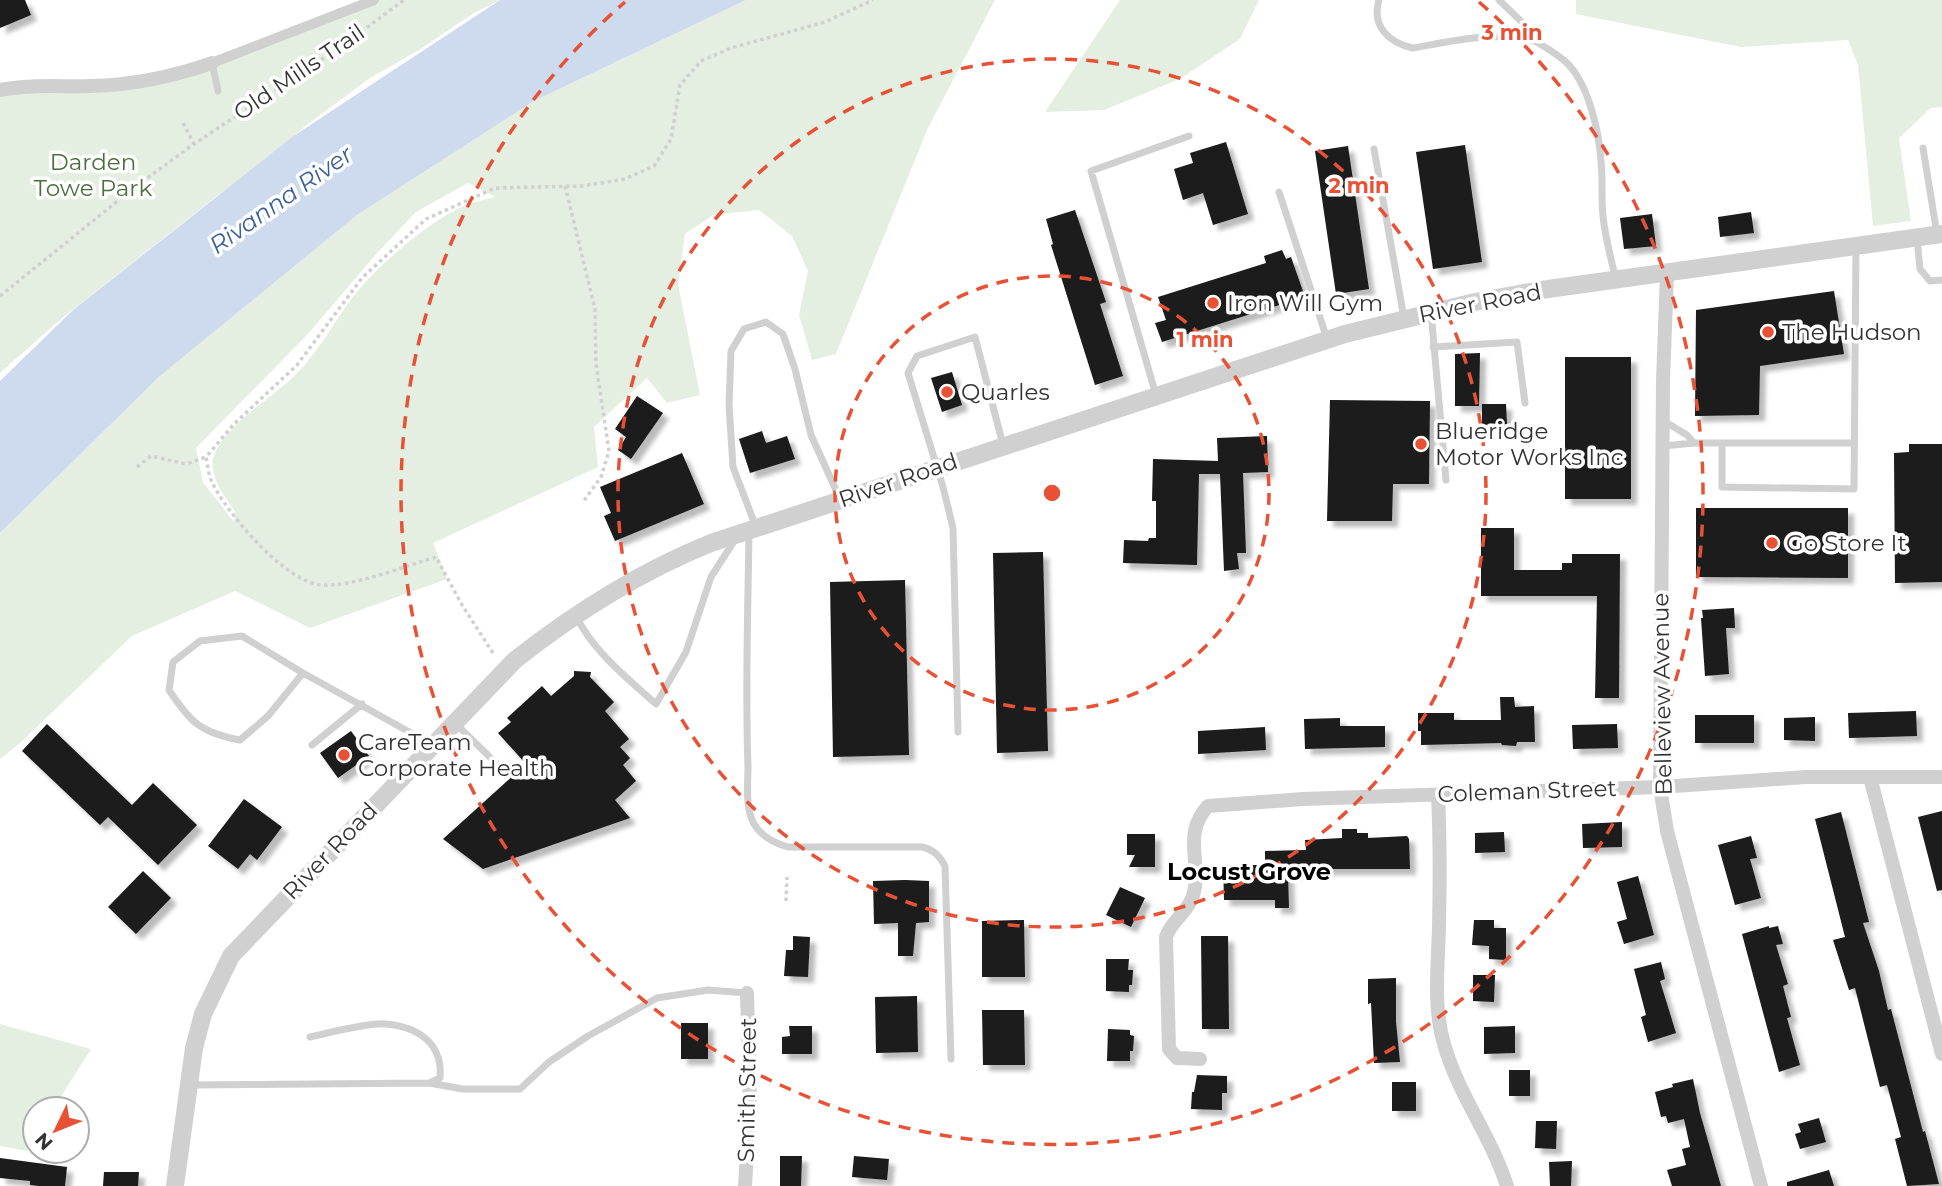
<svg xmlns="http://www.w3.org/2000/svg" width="1942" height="1186" font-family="Montserrat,sans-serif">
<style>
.green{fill:#e5efe1;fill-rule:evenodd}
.water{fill:#cedaee}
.building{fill:#1a1a1a;filter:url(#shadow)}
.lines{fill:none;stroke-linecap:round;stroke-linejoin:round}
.path{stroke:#d0d0d0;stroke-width:3.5;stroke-dasharray:3.5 3.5;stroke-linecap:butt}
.service{stroke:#d0d0d0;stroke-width:7}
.pedestrian{stroke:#d0d0d0;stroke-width:10}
.minor{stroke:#d0d0d0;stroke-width:14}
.tertiary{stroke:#d0d0d0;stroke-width:18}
.ring{fill:none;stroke:#e95135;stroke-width:3.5;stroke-dasharray:12 9}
.poi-dot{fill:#e95135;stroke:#fff;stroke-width:2.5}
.labels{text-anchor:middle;stroke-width:7;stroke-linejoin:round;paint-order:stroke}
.street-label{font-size:23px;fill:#333;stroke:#fff}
.park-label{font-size:23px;fill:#4a703e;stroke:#fff}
.poi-label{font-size:23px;fill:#333;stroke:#fff;text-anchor:start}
.water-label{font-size:24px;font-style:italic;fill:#3d6098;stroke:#fff}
.neighbourhood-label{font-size:24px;font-weight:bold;fill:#000;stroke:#fff}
.centre{fill:#e95135;stroke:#fff;stroke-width:3.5}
.ring-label{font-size:21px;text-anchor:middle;font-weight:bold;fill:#e95135;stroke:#fff;stroke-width:7;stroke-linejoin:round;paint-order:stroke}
</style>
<defs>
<filter id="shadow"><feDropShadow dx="6" dy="6" stdDeviation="2" flood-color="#0004"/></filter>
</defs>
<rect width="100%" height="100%" fill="#fff"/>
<path class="green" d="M370,0H500L474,13L419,50L370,78L304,127L260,166L218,195L61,319L0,373V86L108,82L182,68Z
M746,0H995L928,128L836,354L812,360L799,315L808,271L792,236L759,210L713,215L685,234L678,284L700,395L667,403L647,378L594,427L598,467L433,543L447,579L310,628L235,591L132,636L19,744L0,759V533L160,376L357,215L534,101ZM468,183L495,197C487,199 477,201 469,204C435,216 379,264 356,293C336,318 322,347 299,371C275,397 230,420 215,453C206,471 224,497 235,511L234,522L203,482L196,448L308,334L377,253L416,212Z
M1120,0H1259L1240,39L1180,79L1104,110L1045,112Z
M1576,0H1942V107L1931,108L1899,138L1911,221L1873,226L1858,65L1848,40L1741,47L1576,14Z
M0,1024L91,1049L53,1109H35V1137L27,1151L0,1146Z"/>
<path class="water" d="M500,0H746L534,101L357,215L160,376L0,533V381L73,310L295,135Z"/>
<path class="building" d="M0,0H25L31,15L0,28Z
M1226,142L1248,214L1213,225L1203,193L1183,200L1174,169L1193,163L1190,153Z
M1465,145L1482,262L1433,269L1416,152Z
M1348,146L1369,289L1336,294L1315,151Z
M1075,210L1106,302L1100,304L1123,376L1095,385L1051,245L1053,244L1046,219Z
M1751,212L1754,233L1720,237L1718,217Z
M1652,214L1656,246L1624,249L1620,218Z
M1282,250L1286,259L1291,257L1305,297L1162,342L1155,323L1166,320L1158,297L1266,263L1264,256Z
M1834,291L1844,354L1760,366L1759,415L1695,416L1696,310Z
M1480,353L1479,406H1455V354Z
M1565,357H1631V499H1565Z
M952,372L962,405L942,412L931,378Z
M637,396L663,413L631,459L618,450L626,437L615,429Z
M1330,400L1430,401L1429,484H1393L1392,521H1327Z
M1482,404H1506L1507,424L1482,425Z
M762,431L766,443L787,436L795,459L750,473L739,439Z
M1267,436L1268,472L1243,473L1246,553H1237L1239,569L1224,571L1220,474H1199L1197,565L1123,563L1124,540L1148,541L1149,538H1156V501H1152L1153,459L1218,461L1217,438Z
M1909,444H1942V582L1895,583L1894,453L1909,452Z
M682,453L704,504L615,541L604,516L611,513L600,487Z
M1696,508H1848V578L1696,577Z
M1481,528H1514V570H1562V563H1572V554H1620L1619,698H1595L1597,596H1481Z
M1043,552L1048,751L997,753L993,553Z
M905,580L909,755L833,757L830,582Z
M1734,608L1735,628H1726L1729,674L1705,676L1701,618H1703L1702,610Z
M574,671L591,672L590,677L614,702L605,711L629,739L620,747L630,758L623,765L636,781L615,800L630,818L483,869L443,839L526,764L498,733L511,722L507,718L542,686L551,696L574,676Z
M1500,697H1514L1515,707L1534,706L1535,742H1517L1516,746L1502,745L1501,743L1421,745V731H1418V713H1454V720H1501Z
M1916,711L1917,736L1849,738L1848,713Z
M1695,715H1754V743H1695Z
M1815,717V741L1784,740V718Z
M1340,718V726H1385V747L1305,749L1304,719Z
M47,724L132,805L153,783L197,825L158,865L108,817L100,825L22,751Z
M1617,724L1618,748L1573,749L1572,725Z
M1265,727L1266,750L1198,754V731Z
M351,731L369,756L338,778L320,753Z
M244,799L282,827L257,860L250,854L238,869L208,846Z
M1942,811V890L1937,891L1918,817Z
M1841,812L1869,922L1863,923L1879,971L1888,1010L1891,1009L1923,1132L1925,1131L1939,1184L1907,1186L1895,1139L1901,1137L1887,1085L1880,1087L1855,988L1849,990L1833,940L1845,937L1815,819Z
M1622,822V847L1583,848L1582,824Z
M1342,829H1357V833H1368V838L1407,836L1409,839L1410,869H1330L1288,873L1289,908H1275V900H1224L1223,865H1265V851L1306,850L1305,840L1342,838Z
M1504,832L1505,852L1475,853V833Z
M1127,834H1155V867H1129L1135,855H1127Z
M1751,836L1757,858L1750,859L1761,898L1735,905L1718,845Z
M143,871L171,898L136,934L108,907Z
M1638,876L1654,935L1624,944L1617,922L1627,919L1617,882Z
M905,880L929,881V922L916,923L913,956H898V923L874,924L873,881Z
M1120,887L1145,898L1131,927L1106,915Z
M1024,920L1025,977H982V921Z
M1474,920H1494V928H1506V960L1489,959V946L1472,945Z
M1769,926V928L1778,926L1783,944L1776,945L1788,984L1783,986L1791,1017L1787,1018L1800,1065L1779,1072L1742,934Z
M793,936L810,937L808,977L784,976L786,950H793Z
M1201,936H1228L1229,1029H1202Z
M1106,959H1129L1128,970H1133L1132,985H1129V992L1106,991Z
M1661,962L1665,979L1660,981L1676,1033L1648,1042L1641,1017L1646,1015L1634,969Z
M1473,975H1495L1494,1002L1473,1001Z
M1396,978V1022L1400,1062L1374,1063L1371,1003L1368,1004V979Z
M917,996L918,1052L876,1053L875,997Z
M982,1010H1024L1025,1065H983Z
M681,1023H708V1059H681Z
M789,1026H812V1054H782V1037L790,1036Z
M1515,1026V1053L1484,1054V1027Z
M1108,1029L1130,1030V1035L1134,1036L1133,1051H1130V1061H1107Z
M1509,1070H1530V1096H1509Z
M1197,1075L1227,1076V1093H1222V1110L1191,1109L1192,1092H1194Z
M1693,1079L1700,1113L1721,1186H1672L1667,1170L1686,1165L1682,1149L1690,1147L1684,1119L1668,1123L1666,1116L1661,1117L1655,1092L1673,1087L1672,1084Z
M1392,1082H1416V1111H1392Z
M1819,1118L1826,1142L1800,1149L1795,1134L1801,1132L1798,1124Z
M1536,1121H1557L1556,1149L1535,1148Z
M780,1156H802L801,1186H780Z
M854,1156L889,1159L887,1180L852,1177Z
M0,1158L67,1167L65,1186H39L30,1185V1181L0,1178Z
M1572,1161L1571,1186H1550L1549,1162Z
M1829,1170L1834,1186H1787V1182Z
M104,1172H139L138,1186H103Z"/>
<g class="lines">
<path class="path" d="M183,123L194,144
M565,186L595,309L596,364L609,451L601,477L583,502
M0,296L135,187L194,144L342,46L404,0
M137,467L151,456L186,464L206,457
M493,653L462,605L436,557C405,566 353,587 322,585C286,583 227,514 212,482C208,475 208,465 206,457L234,424L297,365L362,278L426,219L495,188L582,186L625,179L654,166L671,139L680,85L701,61L731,48L825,22L873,0
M786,901L787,877"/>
<path class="service" d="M1379,0C1371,26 1389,43 1413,48C1452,41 1498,30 1537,42L1527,27L1499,0
M1537,42C1548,49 1559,55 1568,64C1589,86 1599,132 1601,161C1603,179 1601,198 1603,216C1605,237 1611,259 1616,280
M212,63L218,91
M1923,148L1937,234
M1374,149L1404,318
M1279,192L1327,339
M1917,238L1920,269L1930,281L1942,280
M1431,312L1446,480
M1433,347L1517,342L1525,403
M1156,395L1091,171L1189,136
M1664,421L1687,435L1694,443
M1722,444V487L1854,489L1856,247
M1663,446L1694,443H1854
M756,527L733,467L729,405L731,351L744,329L766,322L783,334L795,369L811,435L840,499
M749,531C748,609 745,688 748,766C748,784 745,808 754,824C762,837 774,843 788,847H922C934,850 939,855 945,866L951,1059
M576,616C593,651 627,678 656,704L686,652L711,577L736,538
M303,673L268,716L240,740C201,733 190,722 169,690L173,662L200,641L242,636L303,673L431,744
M455,723L499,766
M958,732L953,528L943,487L908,373L917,356L975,337L1003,445
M312,745L362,704
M429,1083L463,1089H520L549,1062L588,1036L657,998L708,990L747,993
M190,1085L429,1083L440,1078C443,1043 418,1027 386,1024C370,1022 328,1033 310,1037"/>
<path class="pedestrian" d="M212,63L374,0"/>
<path class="minor" d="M0,90C30,84 61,87 91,86C134,85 172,77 212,63
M1667,274L1663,380L1660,787L1667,831L1761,1186
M1870,777L1942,1054
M1438,794C1440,838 1440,883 1439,927C1438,966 1433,1007 1444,1044C1458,1094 1491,1136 1507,1186
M1200,1059L1177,1058L1169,1049L1166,937C1171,921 1188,912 1193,896C1203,864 1181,835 1208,806L1303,799L1660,787L1806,777H1942
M745,1186L750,1102L747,993"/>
<path class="tertiary" d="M175,1186L194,1048L203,1014L231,956L515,660C576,612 639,572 711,543L1345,334L1475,302L1541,290L1942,234"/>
</g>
<g class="ring">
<circle cx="1052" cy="493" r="217"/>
<circle cx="1052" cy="493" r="434"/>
<path d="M1479 2A651 651 0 1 1 625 2"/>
</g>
<g class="poi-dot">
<circle cx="1213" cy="303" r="7"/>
<circle cx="1768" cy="332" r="7"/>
<circle cx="947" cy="392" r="7"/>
<circle cx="1421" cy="444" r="7"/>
<circle cx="1772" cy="543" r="7"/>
<circle cx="344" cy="755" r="7"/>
</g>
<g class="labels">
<g class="street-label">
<text transform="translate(299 72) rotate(-34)" y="8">Old Mills Trail</text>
<text transform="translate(1480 303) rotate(-11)" y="8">River Road</text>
<text transform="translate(898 480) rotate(-19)" y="8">River Road</text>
<text transform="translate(1662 694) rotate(-91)" y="8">Belleview Avenue</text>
<text transform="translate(1527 791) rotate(-2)" y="8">Coleman Street</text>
<text transform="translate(330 851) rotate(-46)" y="8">River Road</text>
<text transform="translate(747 1090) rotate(-89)" y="8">Smith Street</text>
</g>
<g class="park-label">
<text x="93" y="170">Darden<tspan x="93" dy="26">Towe Park</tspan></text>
</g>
<g class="poi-label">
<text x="1227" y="311">Iron Will Gym</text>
<text x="1782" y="340">The Hudson</text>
<text x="961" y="400">Quarles</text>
<text x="1435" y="439">Blueridge<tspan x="1435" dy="26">Motor Works Inc</tspan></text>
<text x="1786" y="551">Go Store It</text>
<text x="358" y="750">CareTeam<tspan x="358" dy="26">Corporate Health</tspan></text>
</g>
<g class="water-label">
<text transform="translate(281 200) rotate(-35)" y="8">Rivanna River</text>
</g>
<g class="neighbourhood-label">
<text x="1249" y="880">Locust Grove</text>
</g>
</g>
<circle cx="1052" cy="493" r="10" class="centre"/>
<g class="ring-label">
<text x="1512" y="40">3 min</text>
<text x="1359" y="193">2 min</text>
<text x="1205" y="347">1 min</text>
</g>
<g transform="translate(56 1130) rotate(227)"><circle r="33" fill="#ffffff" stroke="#adadad" stroke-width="2"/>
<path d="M0-5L12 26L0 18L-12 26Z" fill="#e95135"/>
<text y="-10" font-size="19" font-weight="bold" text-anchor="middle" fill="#333333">N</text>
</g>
</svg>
